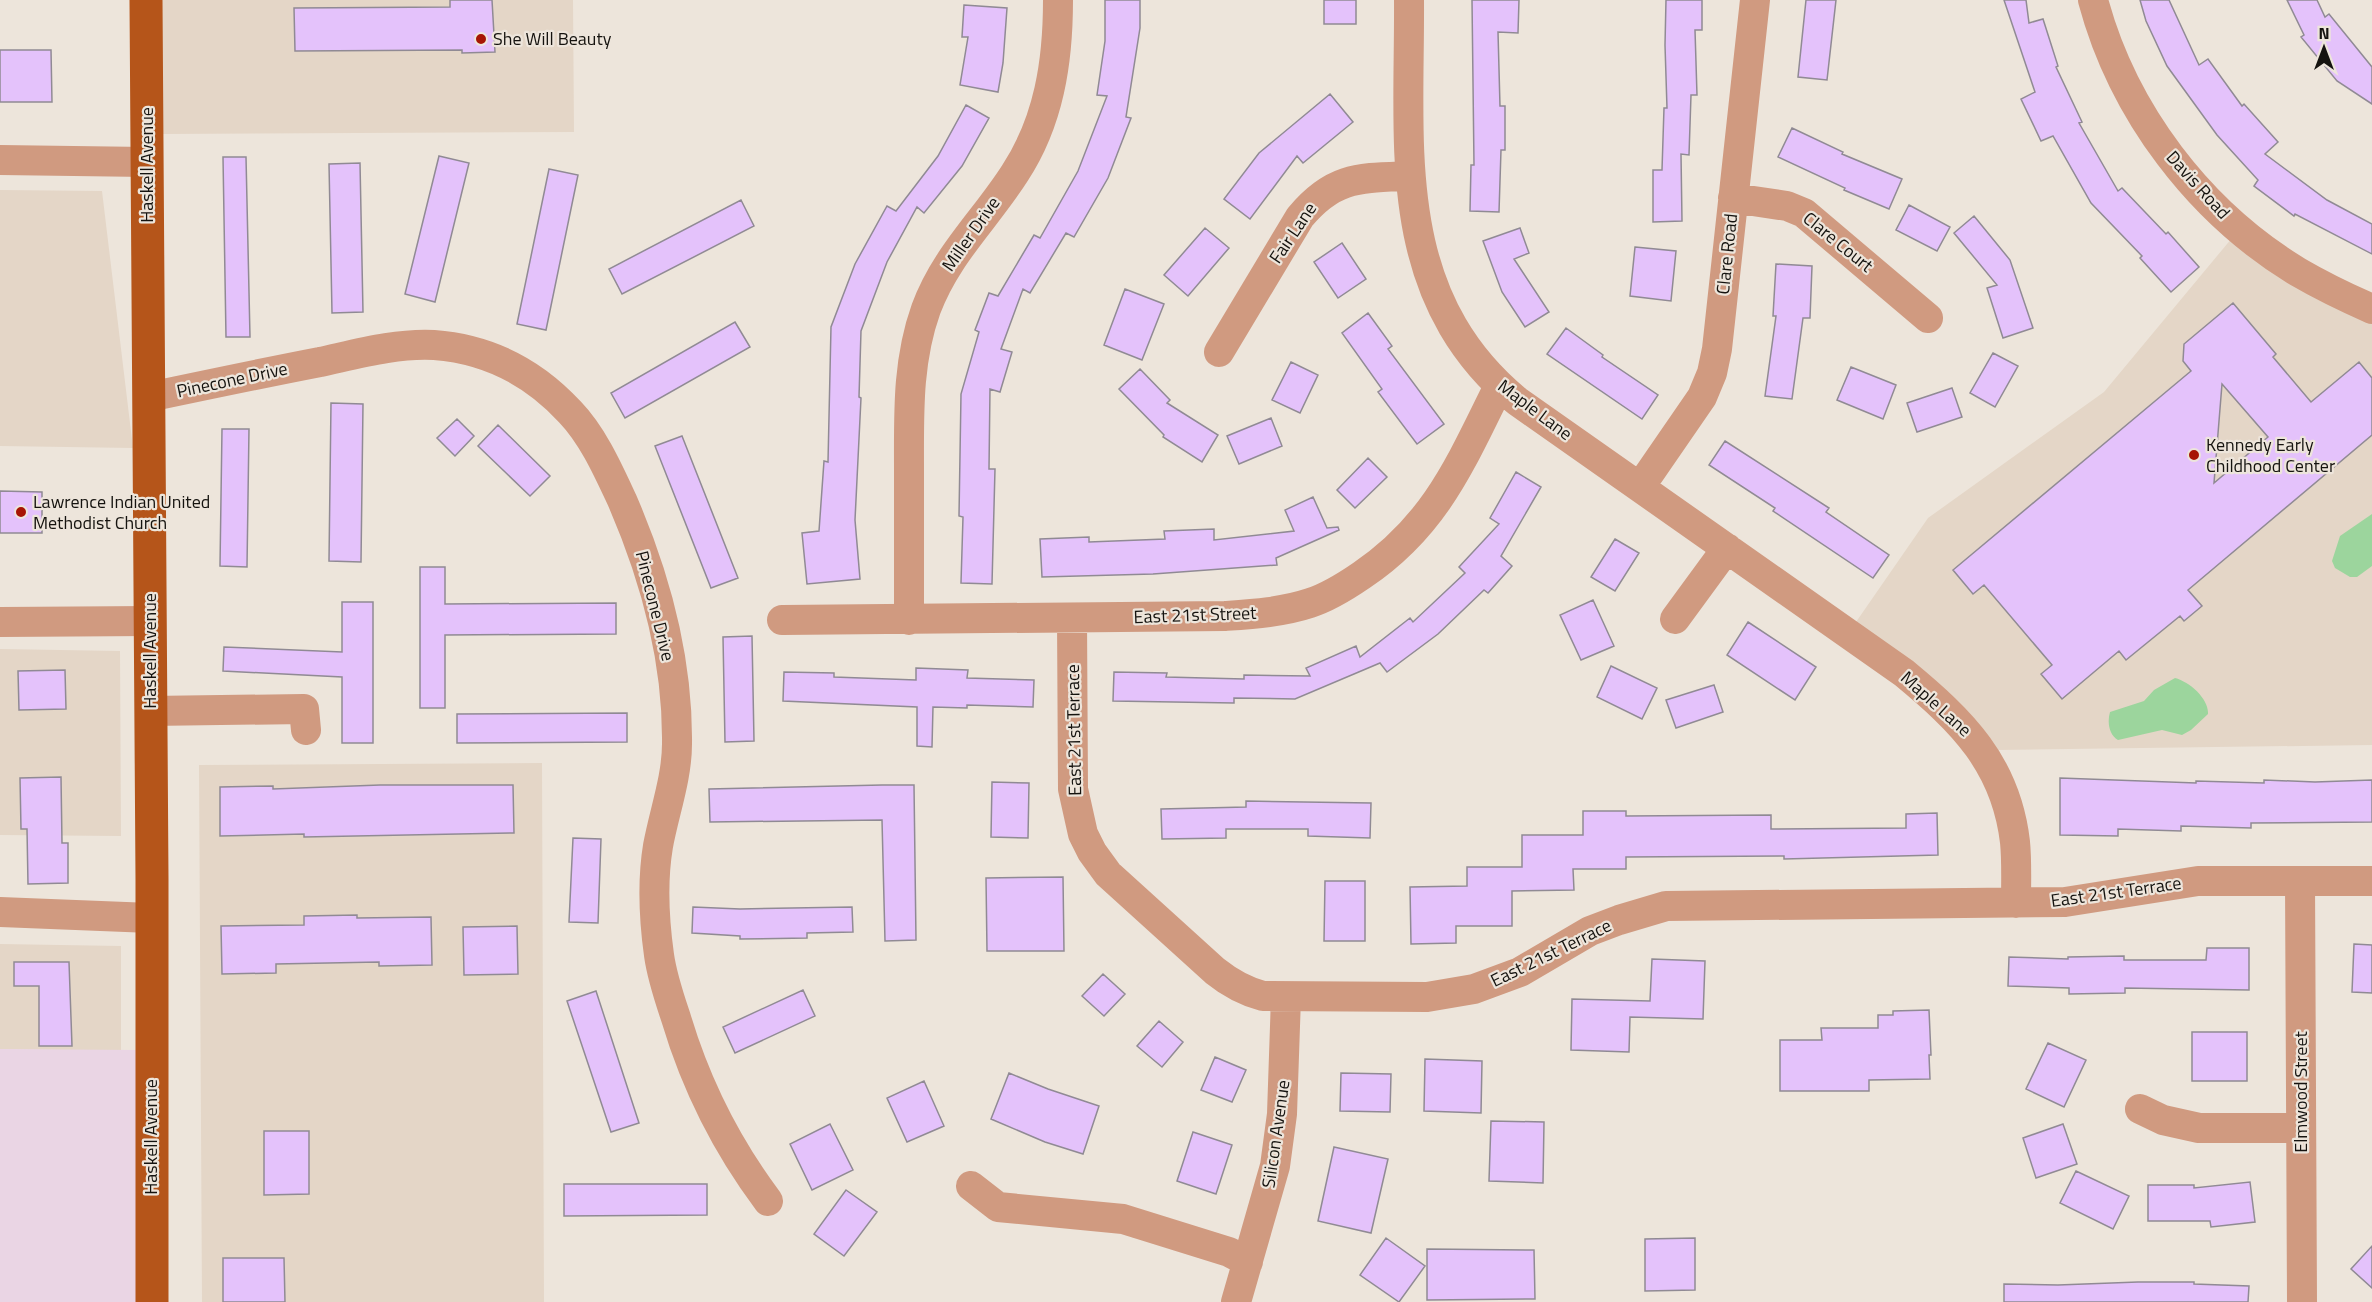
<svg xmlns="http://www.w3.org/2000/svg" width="2372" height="1302" font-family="'Titillium Web',sans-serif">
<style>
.built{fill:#e4d6c7}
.industrial{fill:#ead5e4}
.green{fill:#9cd59d}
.building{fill:#e4c2fb;stroke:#908a94;stroke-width:1.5;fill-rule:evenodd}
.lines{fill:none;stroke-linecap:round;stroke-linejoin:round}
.minor{stroke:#d09a80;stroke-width:30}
.major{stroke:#b5551a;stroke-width:33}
.poi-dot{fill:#a71504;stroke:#ede5db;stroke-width:2}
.labels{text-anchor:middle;stroke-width:4.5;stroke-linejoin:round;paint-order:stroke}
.poi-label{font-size:18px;fill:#15130f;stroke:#ede5db;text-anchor:start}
.street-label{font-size:18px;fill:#15130f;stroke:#ede5db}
</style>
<rect width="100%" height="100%" fill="#ede5db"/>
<path class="built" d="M161,0H573L574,132L162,134Z
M0,190L102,191L133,448L0,446Z
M2232,238L2372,320V745L1997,750L1856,622L1928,518L2104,392Z
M0,649L120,651L121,836L0,835Z
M542,763L544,1302H202L199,765Z
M0,944L121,946V1051L0,1049Z"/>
<path class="industrial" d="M0,1049L136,1050V1302H0Z"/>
<path class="green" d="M2372,514V566L2357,577H2350L2335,568L2332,561L2340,536Z
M2175,678C2190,682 2209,699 2208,714L2191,730L2182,735L2162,730L2118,740C2109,735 2107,722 2110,712L2144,701L2154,690Z"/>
<path class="building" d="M450,0H492L495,52L462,53V50L295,51L294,8L450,7Z
M1105,0H1140V28L1126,117L1131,118L1108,178L1074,237L1066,233L1030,293L1023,289L1001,349L1012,352L1000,392L990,389L989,469H995L992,584L961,583L963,517L959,516L961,394L979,332L975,330L989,293L998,296L1034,235L1040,238L1078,171L1107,96L1097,95L1105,41Z
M1324,0H1356V24H1324Z
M1472,0H1519L1518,33L1498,32L1500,106H1505V150H1501L1499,212L1470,211L1471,165H1474Z
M1666,0H1702V30H1695L1697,95H1691L1689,155L1681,154L1682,221L1653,222V170H1662L1664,108H1667L1665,45Z
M1806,0H1836L1827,80L1798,77Z
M2004,0H2026L2029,23L2043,19L2058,66L2056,67L2082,122L2079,123L2118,191L2122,188L2166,234L2168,232L2199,267L2171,292L2140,258L2142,256L2091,203L2053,136L2041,141L2021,99L2035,92Z
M2140,0H2169L2199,65L2208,59L2242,106L2244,104L2278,142L2265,154L2327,200L2372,224V254L2295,214L2294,216L2254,186L2258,180L2217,135L2167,66L2146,21Z
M2287,0H2317L2325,17L2329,14L2372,67V104L2337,81L2301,37L2304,35Z
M964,5L1007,8L1003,63L998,92L960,85L968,37H962Z
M0,50H51L52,102H0Z
M1330,94L1353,122L1303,163L1297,156L1250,219L1224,199L1259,153Z
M966,105L989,118L962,166L924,213L917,207L887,262L861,331L859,397L861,398L855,520L860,579L807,584L802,533L819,531L824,461L828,462L831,327L855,264L887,206L896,211L938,156Z
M1792,128L1843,152L1842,154L1902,179L1889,209L1844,190L1845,188L1778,157Z
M439,156L469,163L435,302L405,294Z
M223,157H246L250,337H226Z
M360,163L363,312L332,313L329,164Z
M549,169L578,175L546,330L517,324Z
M741,200L754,226L622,294L609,269Z
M1909,205L1950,227L1937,251L1896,230Z
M1974,216L2010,260L2033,328L2003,338L1987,288L1997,285L1954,233Z
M1205,228L1229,248L1188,296L1164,275Z
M1520,228L1529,253L1514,259L1549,312L1525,327L1502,292L1483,241Z
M1342,243L1366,279L1338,298L1314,262Z
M1635,247L1676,251L1671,301L1630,296Z
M1776,264L1812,266L1810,318H1803L1792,399L1765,396L1776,316H1773Z
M1125,289L1164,304L1142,360L1104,345Z
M2233,303L2276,354L2273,357L2311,402L2359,362L2372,378V435L2188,590L2202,606L2184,621L2180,616L2126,660L2119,651L2062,699L2041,674L2052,665L1984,585L1973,594L1953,570L2191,371L2183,361L2184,344ZM2222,384L2268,437L2214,483Z
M1368,313L1392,346L1388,349L1444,424L1417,444L1378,392L1382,389L1342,333Z
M735,322L750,347L625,418L611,393Z
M1566,328L1603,355L1602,357L1658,395L1642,419L1547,354Z
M1993,353L2018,366L1995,407L1970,393Z
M1291,362L1318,375L1300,413L1272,400Z
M1851,367L1896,385L1883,419L1837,400Z
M1140,369L1170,400L1167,403L1218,435L1202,462L1163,437L1164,435L1119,389Z
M1952,388L1962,417L1917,432L1907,403Z
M331,403L363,404L361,562L329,561Z
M1271,418L1282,446L1239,464L1227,436Z
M457,419L474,436L455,456L437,438Z
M498,425L550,476L530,496L478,446Z
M222,429H249L247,567L220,566Z
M682,436L738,578L711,588L655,446Z
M1725,441L1829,508L1826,512L1889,555L1873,578L1773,511L1775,508L1709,465Z
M1368,458L1387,477L1355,508L1337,490Z
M1516,472L1541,487L1501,556L1512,566L1488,593L1484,590L1438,634L1387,672L1380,663L1295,699L1234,698V703L1113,701L1114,672L1167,673L1166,677L1244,679V675L1310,676L1306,668L1356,646L1360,657L1410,618L1413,622L1465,573L1459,567L1499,524L1490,518Z
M0,491L42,492V533H0Z
M1313,497L1327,528L1338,527L1339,530L1276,558L1277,565L1153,574L1042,577L1040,539L1089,537V542L1165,539L1164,531L1214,529V540L1294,531L1285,510Z
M1615,539L1639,553L1615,591L1591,577Z
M420,567H445V604L616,603V634L445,635V708H420Z
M1593,600L1614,646L1581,660L1560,615Z
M342,602H373V743H342V677L223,671L224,647L342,652Z
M1748,622L1816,667L1795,700L1727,655Z
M752,636L754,741L725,742L723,637Z
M1611,666L1657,688L1642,719L1597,697Z
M916,668L968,670L967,678L1034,680L1033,707L967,705V708L933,707L932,747L917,746V707L783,701L784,672L834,673V677L916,680Z
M65,670L66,709L19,710L18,671Z
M1714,685L1723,712L1676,728L1666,700Z
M627,713V742L457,743V714Z
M61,777L62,843H68V883L28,884L27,829H21L20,778Z
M2060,778L2196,783V781L2264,783V780L2315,782L2372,780V822L2251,823V828L2181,826V831L2118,829V836L2060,835Z
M992,782L1029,783L1028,838L991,837Z
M380,785H513L514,833L304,837V834L220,836V787L273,786V789Z
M882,785H914L916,940L885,941L882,820L710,822L709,789Z
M1246,801L1371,803L1370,838L1308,836V829H1226V838L1162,839L1161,809L1246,807Z
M1583,811H1626V816L1771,815V829L1906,828V814L1937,813L1938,855L1784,859V856L1626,857V869H1573L1574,890L1512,891V926H1456V943L1411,944L1410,887L1467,886V867H1522V835H1583Z
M573,838L601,839L598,923L569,922Z
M1063,877L1064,951H987L986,878Z
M1325,881H1365V941H1324Z
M693,907L740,909L852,907L853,932L807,933V938L740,939V936L692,933Z
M357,915V918L431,917L432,965L379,966V962L276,964V973L222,974L221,926L304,925V916Z
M517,926L518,974L464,975L463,927Z
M2354,944L2372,945V993L2352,992Z
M2207,948H2249V990L2125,988V993L2069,994V988L2008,986L2009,957L2068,959V957L2124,956V960H2206Z
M1652,959L1705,961L1703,1019L1630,1017L1629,1052L1571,1050L1572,999L1650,1001Z
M14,962H69L72,1046H39V986H14Z
M1103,974L1125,994L1104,1016L1082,996Z
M803,990L815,1016L735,1053L723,1027Z
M596,991L639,1123L611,1132L567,1001Z
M1929,1010L1931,1055H1929L1930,1079L1869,1080V1091H1780V1040H1822L1821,1028H1878V1015H1893V1011Z
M1159,1021L1183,1042L1162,1067L1137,1046Z
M2192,1032H2247V1081H2192Z
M2048,1043L2086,1060L2064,1107L2026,1089Z
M1215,1057L1246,1070L1232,1102L1201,1090Z
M1425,1059L1482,1061L1481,1113L1424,1111Z
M1009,1073L1048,1089L1099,1106L1083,1154L1045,1142L991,1119Z
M1341,1073L1391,1074L1390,1112L1340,1111Z
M924,1081L944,1126L907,1142L887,1098Z
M1491,1121L1544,1122L1543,1183L1489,1181Z
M830,1124L853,1170L812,1190L790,1144Z
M2063,1124L2077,1164L2036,1178L2023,1138Z
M264,1131H309V1194L264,1195Z
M1193,1132L1232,1145L1216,1194L1177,1181Z
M1334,1147L1388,1159L1371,1233L1318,1221Z
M2076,1171L2129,1196L2113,1229L2060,1203Z
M2250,1182L2255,1222L2211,1227L2210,1221H2148V1185H2194V1188Z
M564,1184H707V1215L564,1216Z
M846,1190L877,1212L844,1256L814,1234Z
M1386,1238L1425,1266L1399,1302L1360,1275Z
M1695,1238V1290L1645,1291V1239Z
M2372,1246V1288L2351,1269Z
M1427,1249L1534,1250L1535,1299L1427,1300Z
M223,1258H284L285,1302H223Z
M2138,1282H2194V1284L2249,1286L2248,1302H2004V1284L2058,1285Z"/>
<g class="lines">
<path class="minor" d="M1409,0C1410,148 1389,295 1517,401L1904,673C1962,721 2006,764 2015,842C2017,862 2016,883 2016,903
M2093,0C2123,112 2199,212 2298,272C2322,286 2347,298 2372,309
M0,160L147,162
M1733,198L1787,206L1804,213L1928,318
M1219,352L1300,217C1334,176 1360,178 1410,176
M149,397C206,385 263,373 320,362C357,354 396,343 434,345C488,349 534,373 570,412C593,436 608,470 622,500C655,576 678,661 677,744C677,778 664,813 658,846C652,882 654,919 659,955C662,977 669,997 676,1018C696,1085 726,1145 768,1201
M1640,487L1702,397L1712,373L1717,349L1755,0
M1072,618L1073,789L1083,834L1092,852L1108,874L1215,971C1230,983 1244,991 1263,996L1427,997L1474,989L1520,972L1590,931L1619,920L1666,906L2065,902L2198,881H2372
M1675,619L1727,548
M782,620L1225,616C1253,614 1283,612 1310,603C1329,597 1346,586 1362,575C1436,525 1461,462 1499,386
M909,620C909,570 909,520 909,470C909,415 907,362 926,309C946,255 985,220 1015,173C1049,121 1058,62 1058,0
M0,622L150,621
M150,711L304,709L306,730
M2300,881L2302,1302
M0,912L151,918
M2140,1109L2163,1120L2199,1128H2301
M971,1186L998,1207L1123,1219L1229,1252L1248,1262
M1236,1302L1275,1166L1282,1114L1286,997"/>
<path class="major" d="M146,0L152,879V1302"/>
</g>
<g class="poi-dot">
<circle cx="481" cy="39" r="6"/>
<circle cx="2194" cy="455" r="6"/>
<circle cx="21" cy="512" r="6"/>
</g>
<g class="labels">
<g class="poi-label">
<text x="493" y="45">She Will Beauty</text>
<text x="2206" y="451">Kennedy Early<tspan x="2206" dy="21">Childhood Center</tspan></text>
<text x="33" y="508">Lawrence Indian United<tspan x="33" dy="21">Methodist Church</tspan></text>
</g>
<g class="street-label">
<text transform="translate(147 165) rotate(-90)" y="6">Haskell Avenue</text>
<text transform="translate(2198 185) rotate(48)" y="6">Davis Road</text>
<text transform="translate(1293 233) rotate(-56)" y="6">Fair Lane</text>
<text transform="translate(971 234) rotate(-55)" y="6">Miller Drive</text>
<text transform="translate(1838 242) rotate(39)" y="6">Clare Court</text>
<text transform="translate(1727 254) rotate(-84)" y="6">Clare Road</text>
<text transform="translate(232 380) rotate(-12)" y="6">Pinecone Drive</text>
<text transform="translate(1535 410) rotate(37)" y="6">Maple Lane</text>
<text transform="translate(655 606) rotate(76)" y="6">Pinecone Drive</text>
<text transform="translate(1195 615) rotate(-2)" y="6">East 21st Street</text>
<text transform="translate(150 651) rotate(-90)" y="6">Haskell Avenue</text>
<text transform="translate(1936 704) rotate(42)" y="6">Maple Lane</text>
<text transform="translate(1074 730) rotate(-91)" y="6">East 21st Terrace</text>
<text transform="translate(2116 892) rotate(-8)" y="6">East 21st Terrace</text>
<text transform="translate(1551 953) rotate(-26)" y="6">East 21st Terrace</text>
<text transform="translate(2301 1092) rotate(-90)" y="6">Elmwood Street</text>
<text transform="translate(1276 1134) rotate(-82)" y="6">Silicon Avenue</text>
<text transform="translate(151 1137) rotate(-90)" y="6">Haskell Avenue</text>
</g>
</g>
<g transform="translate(2324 48)" stroke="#ede5db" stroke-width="4.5" paint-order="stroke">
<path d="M0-4.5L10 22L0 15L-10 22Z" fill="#15130f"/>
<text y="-9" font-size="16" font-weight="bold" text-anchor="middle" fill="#15130f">N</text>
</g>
</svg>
